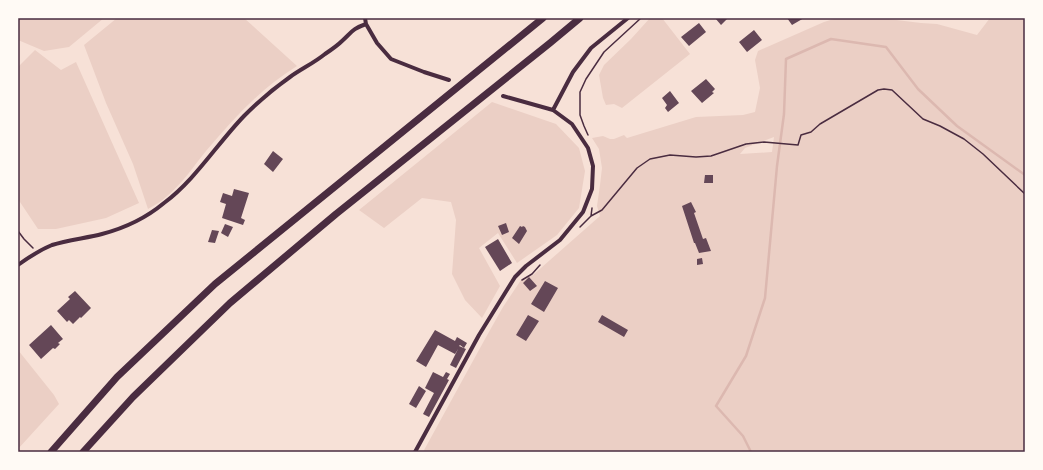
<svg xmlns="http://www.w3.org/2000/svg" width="1043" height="470" font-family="Arial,sans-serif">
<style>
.green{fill:#ebcfc5;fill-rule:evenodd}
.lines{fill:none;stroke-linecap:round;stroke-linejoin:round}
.stream{stroke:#dcb8b0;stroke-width:2.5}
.building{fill:#644757}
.path{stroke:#4a2c40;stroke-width:1.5}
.minor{stroke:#4a2c40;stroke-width:4}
.motorway{stroke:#4a2c40;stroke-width:7}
.neatline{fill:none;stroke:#4a2c40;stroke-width:1.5}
</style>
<rect width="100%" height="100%" fill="#f7e1d7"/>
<path class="green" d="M18,18H104L69,47L44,51L18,40Z
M117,18H244L297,66C260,89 234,118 206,151C193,167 182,184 166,197C161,202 154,205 148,209L133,164L106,103L84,45Z
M650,18H662L690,54L622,108L614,104L606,105L603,98L599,75L604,65L631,39Z
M837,18H880L921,23L937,24L977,35L990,18H1025V452H423L485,339L503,307L521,280L533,275L600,216L597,206L600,185L602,168L599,149L592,138L603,136L610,139H614L624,135L627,138L696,117L743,115L755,112L760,88L755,60L758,51L824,22ZM774,137L772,152L740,154L745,148Z
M35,50L61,70L76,62L139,203L106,218L56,229H38L18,199V67Z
M492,102L556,124L579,148L585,171L579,208L557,235L517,263L498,233L479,248L500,286L482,318L465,300L452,274L456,220L451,202L422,198L384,228L359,210Z
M18,350L54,395L59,404L18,449Z"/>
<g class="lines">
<path class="stream" d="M751,452L743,436L716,406L746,356L765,298L777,166L784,114L786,59L831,39L886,47L918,89L957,126L1025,175"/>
</g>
<path class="building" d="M715,18H728L721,25Z
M787,18H804L792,25Z
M699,23L706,32L689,46L681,37Z
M754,30L762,40L747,52L739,42Z
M706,79L715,89L712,92L714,93L702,103L691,91Z
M670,91L679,103L668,112L665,108L667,105L662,98Z
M273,151L283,159L273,172L264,164Z
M705,175H713V183H704Z
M234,189L249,193L241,218L245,220L243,225L222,218L226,204L220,202L223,193L232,196Z
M691,202L696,212L694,213L703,239L706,238L711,251L699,253L695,243H694L682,206Z
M506,223L509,232L502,235L498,226Z
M225,224L233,227L228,237L221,233Z
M520,226L522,227L523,226L525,227L527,231L519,244L512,238Z
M212,230L219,231L215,243L208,242Z
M498,239L512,263L500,271L485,247Z
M702,258L703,264L697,265V259Z
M529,277L537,286L530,291L523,283Z
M545,281L558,288L544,312L531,304Z
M75,291L91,308L81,318L80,317L73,324L69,320L67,322L57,311L70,299L68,297Z
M528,315L539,321L526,341L516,335Z
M602,315L628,330L624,337L598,322Z
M51,325L63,339L58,343L60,344L55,349L53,348L41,359L29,345Z
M435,330L455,341L457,337L467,343L464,348L460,345L459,346L466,349L456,368L450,365L458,349L455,354L438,345L426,367L416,361Z
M433,372L443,377L446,372L450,374L447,379L449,380L429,417L423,414L434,393L425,388Z
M419,386L426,391L416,408L409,404Z"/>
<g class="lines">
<path class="path" d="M588,135L584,126L580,115V92L586,79L604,52L641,18
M591,216L592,208
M580,227L591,216L602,210L637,168L650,159L670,155L696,157L711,156L746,144L764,142L798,145L801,135L811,132L820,124L878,90L884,89L892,90L923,119L940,126L964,139L983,154L1025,194
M18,231L24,239L33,248
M522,280L532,274L540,265"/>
<path class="minor" d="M365,18L366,24L377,43L391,59L424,72L449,80
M553,110L573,72L591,48L628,18
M18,265C29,257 40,250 52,245C67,240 87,238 102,234C125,228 146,218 164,203C195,180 217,144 244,116C258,102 273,89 290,77C301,69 314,63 325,54C331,50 337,46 342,41C352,32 352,29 366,24
M415,452L479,335L515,277L526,266L560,240L583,212L592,189L593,166L588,148L572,124L553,110L503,96"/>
<path class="motorway" d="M51,452L117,377L215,284L543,18
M83,452L133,397L230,303L336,214L550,43L580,18"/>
</g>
<rect width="1043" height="470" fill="none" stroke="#fffaf5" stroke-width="38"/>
<rect x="19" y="19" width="1005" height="432" class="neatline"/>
</svg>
